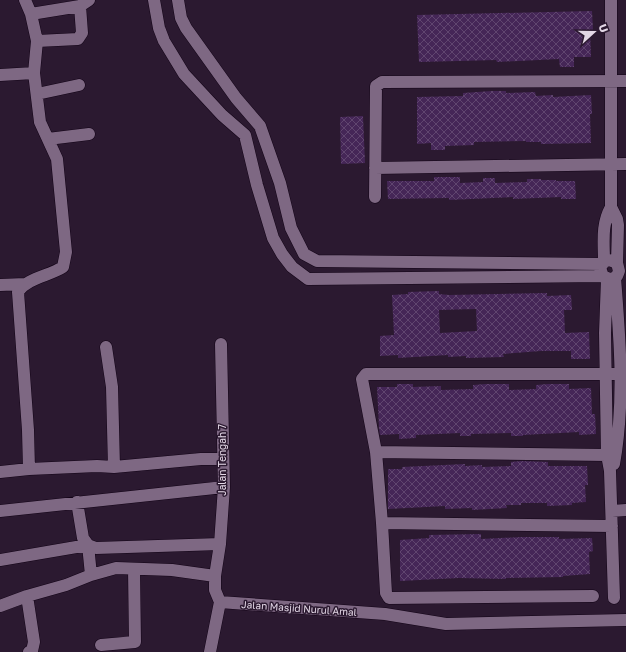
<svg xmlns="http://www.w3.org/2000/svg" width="626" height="652" font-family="'Golos Text',sans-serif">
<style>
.building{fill:url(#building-cross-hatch);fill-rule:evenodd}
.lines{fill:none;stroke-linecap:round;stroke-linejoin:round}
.street-casing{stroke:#130417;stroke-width:13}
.street{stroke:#7e6883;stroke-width:12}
.labels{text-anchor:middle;stroke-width:3;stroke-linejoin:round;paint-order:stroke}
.street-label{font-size:10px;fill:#e3d7e6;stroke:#2b1930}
</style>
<defs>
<pattern id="building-cross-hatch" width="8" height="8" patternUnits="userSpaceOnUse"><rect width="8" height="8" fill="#452657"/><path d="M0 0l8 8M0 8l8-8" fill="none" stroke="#60456f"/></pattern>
</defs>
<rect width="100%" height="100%" fill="#2b1930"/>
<path class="building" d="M592,11L593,30H590L591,57H574V67H560L559,59L497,62L496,60L419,62L417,15Z
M492,91H506V93L535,92L536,96L553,95V97L591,95L592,114H590L591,143L541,144V142H526V141L474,142V145L445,146V150H431V143L417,144V97L463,96V93Z
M363,116L365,163L341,164L340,117Z
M434,177H460V183L483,182V178H495V183L527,182V179H541V180H556V181H575L576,199H561V197L513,199V197L449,200V198L388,199L387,181H434Z
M439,291V294L449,295L547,293V296L571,295L572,310H564L565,333L589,332L590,359H571V351H541L503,354L504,357L466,358V356L448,357V355L398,358V355L380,356V336L394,335L392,295L408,294V292ZM476,309L477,331L440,333L439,310Z
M397,384H413V387L441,386V390L473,389V385L486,384H509V390L536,389V385L548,384H569V389L591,388L592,414H595L596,434L579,435V432L523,435V436H511V433L471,434V436H460V433L416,435V438L399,439V434L380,435L379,427L377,387H397Z
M521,461L548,462V466H587L588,485H585L586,502L572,503V505L547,506V503H521V505H506L507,508L472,510V508L445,509V506L388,509V469H402V467L465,464V466L482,465V467L511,466V462Z
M481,534V539L521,537H559V539L592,538L593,551L589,552L590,574L563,576V577L506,578V579L459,578L400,581V540L429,538V535Z"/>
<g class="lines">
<g class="street-casing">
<path id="street" d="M154,0L159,28L164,41L184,74L222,115L245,135L257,185L273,238L282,254L292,267L308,279L603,276C608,279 612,280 617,276L619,271L617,263L609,260L604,262L600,268L603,276
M178,0L181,18L186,28L236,98L260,126L280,183L291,228L304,254L317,261L602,264
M611,0V207L617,219L618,225L617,263
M31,14L80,6
M37,41L78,39L82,33L80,6L89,0
M0,75L34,73
M37,94L79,85
M48,139L89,134
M375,168L626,164
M375,197L376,86L382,82L626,81
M604,262C604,242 601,225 611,207
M607,279L605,333L607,455L610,471L614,598
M0,285L25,284
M106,347L112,387L114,467
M376,452L607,455L614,456
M614,464C625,402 620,340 615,278
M29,469L97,466L114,467L201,459H223
M0,472L29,469L28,430L18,292C27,278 49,276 63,267L66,252L57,159L40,122L34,73L37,41L31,14L25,0
M77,502L83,538L88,545L96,548L220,544
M0,511L224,487
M612,511L626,510
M382,523L612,526
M0,560L88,545L91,575
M215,576L220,544L224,487L221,344
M27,596L34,642L32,651L29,652
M593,596L389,598L386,593L382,523L376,452L362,379L366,374H626
M0,606L27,596L66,585L91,575L116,568L172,570L215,576V590L220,602L385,614L446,624L626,620
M101,645L135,642L134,569
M210,652L220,602"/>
</g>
<use href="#street" class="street"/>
</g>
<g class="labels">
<g class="street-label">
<text transform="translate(222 460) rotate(-90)" y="4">Jalan Tengah 7</text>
<text transform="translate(299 608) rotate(4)" y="4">Jalan Masjid Nurul Amal</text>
</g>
</g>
<g transform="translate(594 32) rotate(69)" stroke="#2b1930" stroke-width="3" paint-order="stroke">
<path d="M0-3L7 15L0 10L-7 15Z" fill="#e3d7e6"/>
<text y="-6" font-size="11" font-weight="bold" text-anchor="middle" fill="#e3d7e6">U</text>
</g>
</svg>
